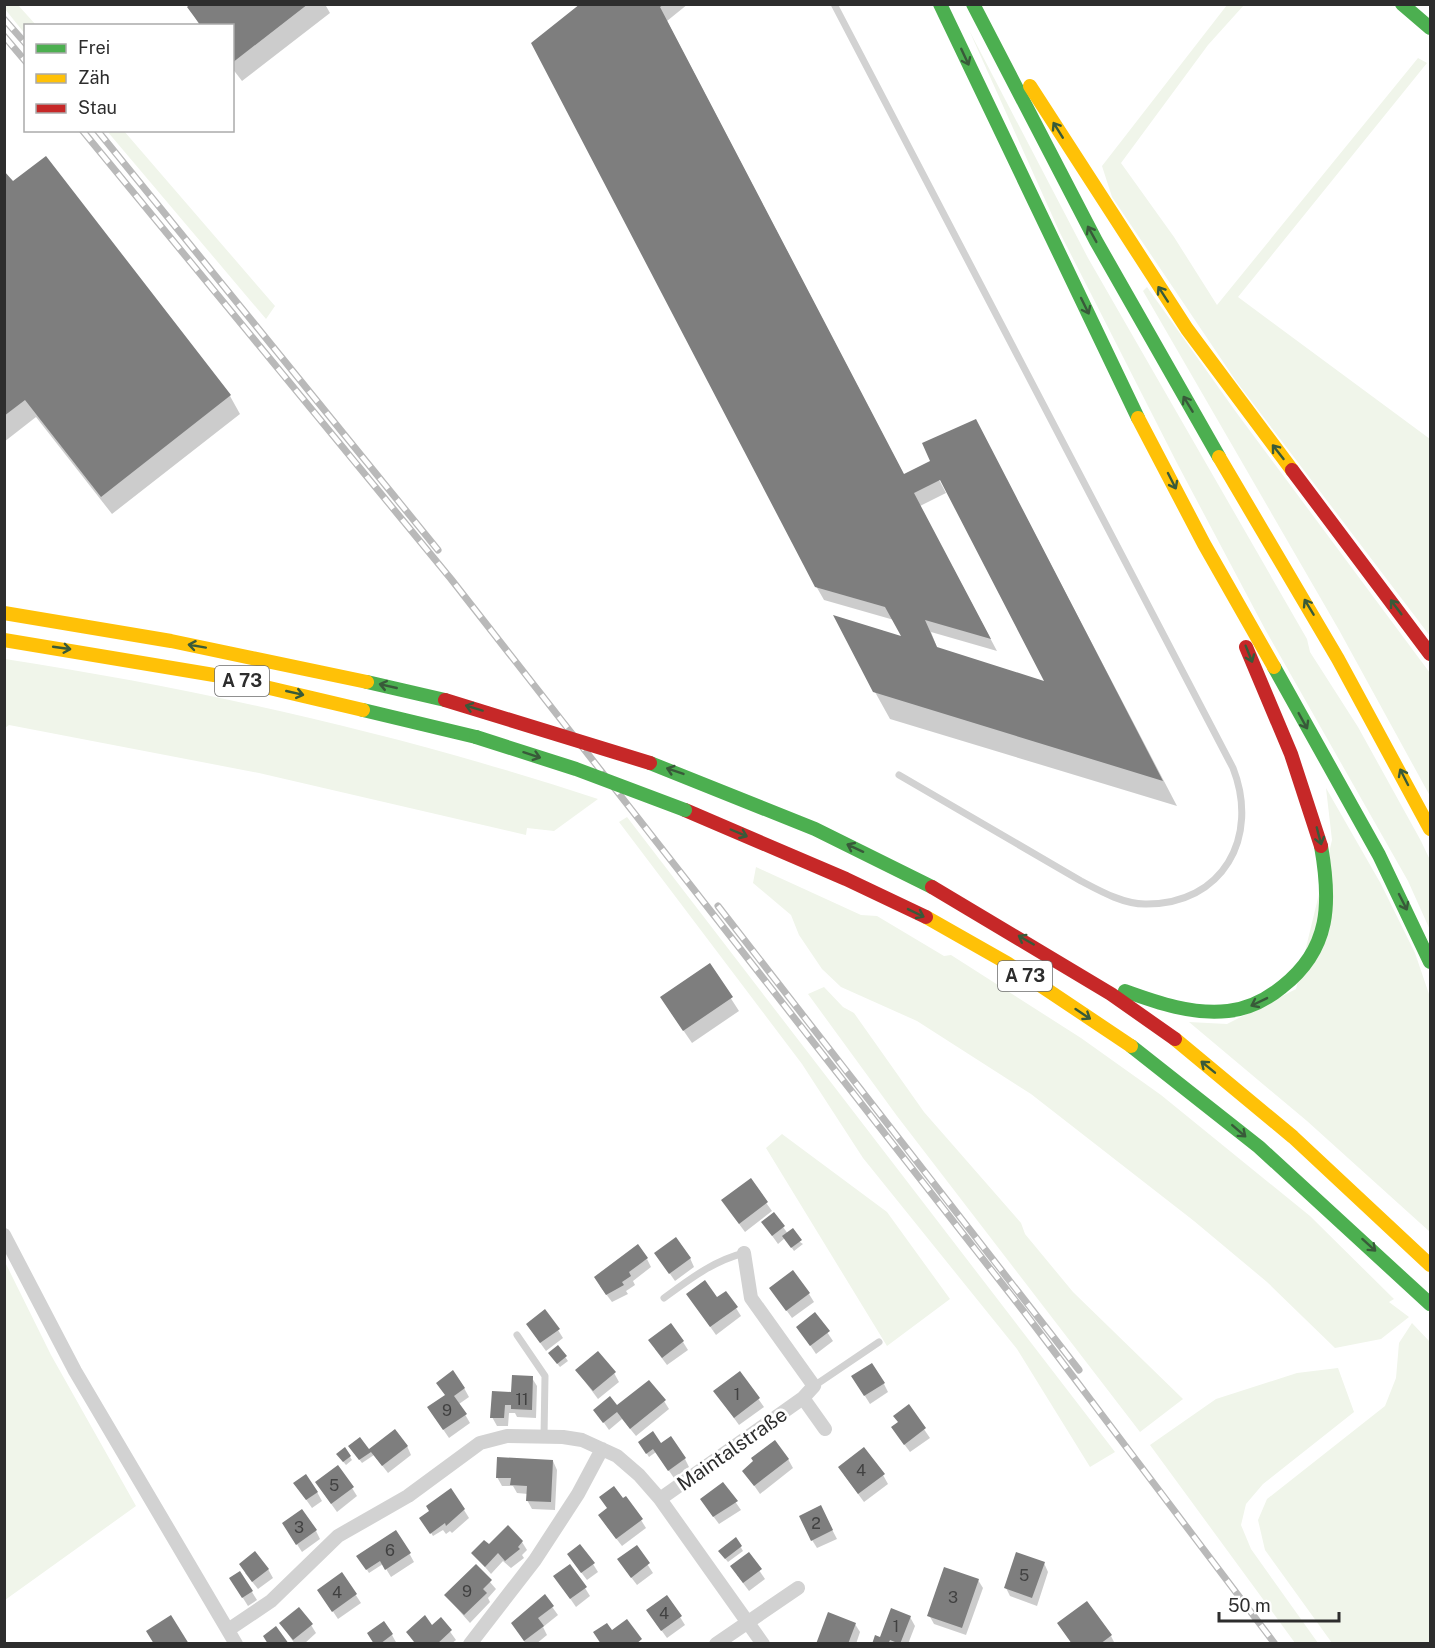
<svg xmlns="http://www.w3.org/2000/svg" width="1435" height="1648" font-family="'Public Sans',sans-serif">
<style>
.green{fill:#f0f5ea}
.shadow{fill:#0003}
.building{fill:#7e7e7e;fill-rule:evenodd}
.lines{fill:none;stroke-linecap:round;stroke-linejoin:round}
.lane{stroke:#d2d2d2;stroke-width:7}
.street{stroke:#d2d2d2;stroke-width:14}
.fast{stroke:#4caf50;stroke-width:14}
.slow{stroke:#ffc107;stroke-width:14}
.jam{stroke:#c62828;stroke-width:14}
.rail-casing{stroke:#b9b9b9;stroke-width:7}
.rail{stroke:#fff;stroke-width:4.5;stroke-dasharray:14;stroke-linecap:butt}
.fast-bridge{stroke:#4caf50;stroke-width:14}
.jam-bridge{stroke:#c62828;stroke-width:14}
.oneway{stroke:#385a39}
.labels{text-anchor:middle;stroke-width:6;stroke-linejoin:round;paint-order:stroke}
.number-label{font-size:16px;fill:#414141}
.shield{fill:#fff;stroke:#6c6c6c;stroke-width:1.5}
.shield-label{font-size:18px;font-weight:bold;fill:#2d2d2d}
.street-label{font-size:20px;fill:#2d2d2d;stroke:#fff}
</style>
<rect width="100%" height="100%" fill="#fff"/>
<path class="green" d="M4,5H18L36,25L26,26L25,34L5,9Z
M1227,5H1244L1208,45L1121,163L1174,237L1217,305L1418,58L1427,63L1238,297L1430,439V636L1236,381L1112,197L1102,166Z
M969,30L1088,258L1307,639L1310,652L1358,727L1421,841L1430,860V930L1408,881L1266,631L1178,465L1060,233Z
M107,131H124L275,306L266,319Z
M1147,287L1236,412L1430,673V796L1339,630L1143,291Z
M5,659C206,690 404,735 598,799L554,831L527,828L526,835L259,773L9,725L5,728Z
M1326,788L1381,884L1415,953L1430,997V1232L1307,1121L1189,1022L1227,1024L1296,989L1332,840Z
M627,817L1115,1452L1090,1467L1017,1349L863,1158L802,1064L619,822Z
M756,867L861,915L877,916L944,956L951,955L1081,1038L1161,1095L1310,1216L1394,1299L1389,1302L1409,1317L1381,1339L1335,1348L1267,1282L1194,1221L1031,1094L917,1021L841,987L822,969L799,935L791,915L753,883Z
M824,987L843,1007L854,1013L924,1112L1021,1223L1025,1234L1073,1292L1183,1399L1140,1432L897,1116L808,994Z
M782,1134L887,1212L950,1299L887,1346L766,1148Z
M5,1262L51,1355L136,1506L5,1600Z
M1412,1323L1430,1342V1643H1332L1265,1550L1258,1520L1267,1499L1385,1406L1396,1378L1399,1343Z
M1338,1368L1354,1412L1263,1484L1246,1504L1241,1525L1251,1549L1318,1643H1295L1150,1445L1216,1399L1297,1373Z"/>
<path class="shadow" d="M192,4H327L326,6L330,13L242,81L232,68V26H200L189,7Z
M581,4H688L667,21L904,475L937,476L946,493L920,506L997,651L931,632L938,650L1047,683L990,448L1177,806L890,719L875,692L904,639L894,620L824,600L816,586Z
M45,158L230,396L240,414L112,514L36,417L4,442V173L13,184Z
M710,966L739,1011L692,1043L670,1011Z
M750,1180L772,1211L745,1232L728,1209Z
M774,1214L788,1234L803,1244L794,1251L785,1238L778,1244L768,1230Z
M690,1258L694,1267L675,1281L661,1261Z
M647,1259L651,1267L633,1281L635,1285L626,1291L628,1294L612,1302L600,1286Z
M809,1294L814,1302L792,1318L776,1296Z
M688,1295L717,1299L736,1308L741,1316L716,1335Z
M815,1314L833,1341L816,1354L798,1327Z
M558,1330L563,1338L546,1351L533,1333Z
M683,1342L688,1350L667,1365L655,1349Z
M558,1347L568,1361L560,1367L552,1357Z
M577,1371L614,1373L619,1382L598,1399Z
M740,1373L764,1407L739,1425L720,1399Z
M532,1378L537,1386L536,1418L517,1417L515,1413H509L508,1426H497L492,1417L513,1394Z
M884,1384L888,1392L870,1404L858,1385Z
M464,1388L469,1397L459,1404L470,1423L449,1438L434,1416L446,1396Z
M664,1401L669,1409L636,1436L622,1419L609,1430L595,1410Z
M908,1406L930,1438L910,1452L898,1436L899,1423Z
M640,1443L661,1445L685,1459L689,1467L674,1478L656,1452L649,1457Z
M407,1446L411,1455L388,1473L374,1455L362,1463L352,1450L369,1451Z
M345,1449L352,1460L346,1465L340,1458Z
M788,1459L793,1468L760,1494L744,1471L755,1462Z
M553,1461L557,1470L555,1510L532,1509L527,1500L528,1494L517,1493L513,1486H502L497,1477Z
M844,1475H883L888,1484L864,1502Z
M723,1484L741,1510L719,1524L707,1508Z
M352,1488L357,1496L337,1512L322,1491Z
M300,1491L317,1492L322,1501L312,1508Z
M464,1510L469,1518L452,1533L450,1531L446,1534L443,1530L433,1536L421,1518Z
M825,1516L837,1539L817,1548L812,1540Z
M641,1520L646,1528L622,1546L605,1524Z
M316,1531L320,1539L302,1552L289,1532Z
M736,1539L743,1551L728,1562L722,1555Z
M522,1542L527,1550L522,1555L524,1558L511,1568L503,1561L491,1574L473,1553L489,1546Z
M636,1547L653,1573L637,1585L624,1568Z
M409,1553L414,1562L391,1577L383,1564L369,1573L358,1556Z
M748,1554L765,1579L749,1591L737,1575Z
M574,1563L593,1564L598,1572L587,1580Z
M1044,1563L1048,1572L1037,1606L1010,1596L1006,1588Z
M476,1566L496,1589L488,1598L490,1602L470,1623L446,1596Z
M268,1569L273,1578L258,1589L245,1573Z
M342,1574L361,1603L338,1619L324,1598Z
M978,1580L983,1588L966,1635L934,1624L929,1615Z
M560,1584L585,1588L590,1596L576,1607Z
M236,1587L252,1592L257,1600L248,1606Z
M545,1597L558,1615L543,1627L547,1635L536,1644H526L513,1624Z
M680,1617L685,1625L667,1638L653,1619Z
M910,1617L915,1626L908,1644H874L884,1640Z
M441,1619L456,1640L451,1644H415L407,1632L432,1627Z
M384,1623L392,1635L397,1644H375Z
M281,1624L311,1625L316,1633L304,1644H295Z
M855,1624L860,1632L856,1644H818Z
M1111,1636L1115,1644H1072Z"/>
<path class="building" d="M190,4H308L232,63V26H201L187,7Z
M580,4H664L660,7L904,474L930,461L922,443L976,419L1163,781L873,692L833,615L901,636L885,607L815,587L531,43ZM940,480L1044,681L937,647L925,620L991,639L914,493Z
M46,156L231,395L101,497L25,400L4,416V171L13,181Z
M710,963L733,997L683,1031L660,997Z
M751,1178L768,1202L739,1224L721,1200Z
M774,1212L785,1226L772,1236L761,1222Z
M793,1228L802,1240L791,1248L782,1236Z
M676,1237L691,1258L669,1274L654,1253Z
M638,1244L648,1258L629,1272L631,1276L622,1282L624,1285L606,1295L594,1277Z
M793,1270L810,1293L786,1311L769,1288Z
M705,1280L717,1297L726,1291L738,1307L710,1327L686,1294Z
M545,1309L560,1329L540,1343L526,1324Z
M815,1312L830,1331L810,1346L796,1327Z
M671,1323L684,1341L662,1358L648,1340Z
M558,1345L567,1356L557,1364L548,1353Z
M598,1351L616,1372L593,1391L575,1370Z
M872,1363L885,1383L864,1396L851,1376Z
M453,1370L465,1388L454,1396L467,1414L443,1430L427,1407L445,1395L436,1383Z
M740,1371L760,1398L734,1418L713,1391Z
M512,1375L533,1376L532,1410L511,1409V1405H505L504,1418H490L492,1391L511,1392Z
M649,1380L666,1400L630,1429L617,1412L603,1423L593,1410L610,1396L617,1405Z
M909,1404L926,1428L904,1445L891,1427L898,1422L893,1416Z
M395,1429L408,1446L382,1466L371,1452L359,1460L348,1446L360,1437L369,1449Z
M653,1431L661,1443L671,1436L686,1458L668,1471L653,1449L646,1454L638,1442Z
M775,1440L789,1459L754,1486L742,1471L753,1461L751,1458Z
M345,1447L351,1456L343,1462L336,1454Z
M864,1447L885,1474L858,1494L838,1467Z
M497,1457L553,1460L551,1502L526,1501L527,1486L510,1485L511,1478H496Z
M338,1465L354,1487L331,1504L315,1482Z
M306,1474L318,1492L306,1500L293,1483Z
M723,1482L738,1501L713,1517L700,1499Z
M614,1486L623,1498L626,1496L643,1519L616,1539L598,1515L607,1508L599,1497Z
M451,1488L465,1509L446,1526L445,1523L430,1534L419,1518L429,1511L426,1506Z
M821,1505L833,1530L811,1541L799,1516Z
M302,1509L317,1530L296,1545L282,1523Z
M508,1525L523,1541L518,1547L520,1549L505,1561L498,1553L485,1567L471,1553L484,1540L489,1544Z
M396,1530L411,1553L385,1570L380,1561L366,1570L356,1556Z
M736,1537L742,1546L725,1559L718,1551Z
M580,1544L595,1563L581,1573L567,1554Z
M637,1545L650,1563L631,1578L617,1559Z
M255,1551L269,1569L252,1582L239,1564Z
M749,1552L762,1569L743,1583L730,1566Z
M1016,1552L1045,1562L1032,1598L1004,1588Z
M476,1564L492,1580L483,1589L487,1593L464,1615L444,1595Z
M570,1564L587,1587L570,1599L553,1576Z
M944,1567L979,1579L962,1628L927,1616Z
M240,1571L253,1591L242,1598L229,1578Z
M342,1572L357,1594L332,1612L317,1590Z
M545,1594L554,1606L538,1618L544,1626L524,1641L511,1623Z
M667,1595L682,1616L661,1631L646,1610Z
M1087,1601L1112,1635L1100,1644H1072L1057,1623Z
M299,1607L313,1624L293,1640L279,1623Z
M891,1608L911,1616L900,1644L890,1640L888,1644H872L875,1635L880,1637Z
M828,1612L856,1623L848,1644H816Z
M171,1615L189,1644H154L146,1631Z
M425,1615L432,1625L441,1617L452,1630L437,1644H416L406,1632Z
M627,1619L642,1639L636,1644H601L593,1632L607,1623L612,1630Z
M384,1621L393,1634L380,1644H374L367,1633Z
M276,1626L289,1644H268L263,1636Z"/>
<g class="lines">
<path class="lane" d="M834,4L1233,768C1260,837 1223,905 1145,904C1123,904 1100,891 1081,881L899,775
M664,1298C690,1279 713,1261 744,1253
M517,1335L545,1376L544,1437
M814,1386L879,1342"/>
<path class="street" d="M4,1235L75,1371L236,1644
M744,1253L751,1298L814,1386L803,1398
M660,1499L803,1398L825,1429
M228,1630L271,1601L338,1536L408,1496L480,1443L507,1436L563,1437L582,1440L617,1456L639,1475L660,1499L763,1644
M470,1644L535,1560L578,1494L602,1449
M716,1644L798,1588"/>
<path class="fast" d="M940,4L1138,418
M973,4L1096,241L1219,457
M1402,4L1430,28
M1274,667L1379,855L1430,962
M367,682L445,700
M363,710L476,737
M650,763L815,829L932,887
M1125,991C1158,1003 1193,1015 1228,1011C1249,1009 1266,1000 1282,987C1331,949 1331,902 1321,846
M1131,1046L1259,1147L1430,1304"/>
<path class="slow" d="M1030,86L1187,329L1292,470
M1138,418L1204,544L1274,667
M1219,457L1338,659L1430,829
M4,613L171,641L367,682
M4,640L214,675L363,710
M926,917L1007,963L1131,1046
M1175,1039L1293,1137L1430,1265"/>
<path class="jam" d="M1292,470L1430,654
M1246,647L1291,754L1321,846
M685,810L846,879L926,917
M932,887L1111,994L1175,1039"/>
<g class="rail-casing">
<path id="rail" d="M4,19L26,44
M4,36L26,62
M82,130L451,579L1025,1313L1275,1644
M97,130L438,550
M718,906L1079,1370"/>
</g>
<use href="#rail" class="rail"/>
<path class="fast-bridge" d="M476,737L576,769L685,810"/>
<path class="jam-bridge" d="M445,700L650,763"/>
</g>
<defs><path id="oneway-shaft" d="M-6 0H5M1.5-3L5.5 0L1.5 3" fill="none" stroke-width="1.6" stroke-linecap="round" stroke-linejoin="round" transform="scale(1.5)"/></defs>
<g class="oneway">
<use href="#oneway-shaft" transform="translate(965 57) rotate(65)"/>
<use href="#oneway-shaft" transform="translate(1058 130) rotate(-122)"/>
<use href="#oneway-shaft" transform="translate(1092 234) rotate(-119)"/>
<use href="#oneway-shaft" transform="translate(1163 294) rotate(-123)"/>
<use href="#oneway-shaft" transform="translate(1085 306) rotate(64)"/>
<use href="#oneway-shaft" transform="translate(1188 404) rotate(-121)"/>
<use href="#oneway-shaft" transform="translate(1278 452) rotate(-128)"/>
<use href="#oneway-shaft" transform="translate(1172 481) rotate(63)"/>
<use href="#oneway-shaft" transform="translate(1309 607) rotate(-121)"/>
<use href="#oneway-shaft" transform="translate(1396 607) rotate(-127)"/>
<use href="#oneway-shaft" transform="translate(197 646) rotate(-170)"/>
<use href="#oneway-shaft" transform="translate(62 648) rotate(8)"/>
<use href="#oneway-shaft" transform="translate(1249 654) rotate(68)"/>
<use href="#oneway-shaft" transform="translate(388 686) rotate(-167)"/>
<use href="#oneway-shaft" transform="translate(295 693) rotate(13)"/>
<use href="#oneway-shaft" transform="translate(474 708) rotate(-163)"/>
<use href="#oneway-shaft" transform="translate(1303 721) rotate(61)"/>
<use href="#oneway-shaft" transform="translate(532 755) rotate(18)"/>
<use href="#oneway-shaft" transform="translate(675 771) rotate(-161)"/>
<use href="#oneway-shaft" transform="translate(1404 777) rotate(-117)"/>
<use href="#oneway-shaft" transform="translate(739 833) rotate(23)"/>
<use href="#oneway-shaft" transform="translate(1319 836) rotate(75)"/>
<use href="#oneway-shaft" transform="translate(855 848) rotate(-155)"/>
<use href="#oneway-shaft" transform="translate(1403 902) rotate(63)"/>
<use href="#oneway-shaft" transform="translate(916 913) rotate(26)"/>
<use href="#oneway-shaft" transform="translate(1026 940) rotate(-150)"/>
<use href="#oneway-shaft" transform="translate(1259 1002) rotate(154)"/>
<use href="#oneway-shaft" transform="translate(1083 1014) rotate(34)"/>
<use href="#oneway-shaft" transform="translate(1208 1067) rotate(-141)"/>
<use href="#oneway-shaft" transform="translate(1239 1131) rotate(41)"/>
<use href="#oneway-shaft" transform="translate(1369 1245) rotate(42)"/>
</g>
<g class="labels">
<g class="number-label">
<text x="737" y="1400">1</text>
<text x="522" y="1405">11</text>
<text x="447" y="1416">9</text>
<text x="861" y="1476">4</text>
<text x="334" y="1491">5</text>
<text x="816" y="1529">2</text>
<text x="299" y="1533">3</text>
<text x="390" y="1556">6</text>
<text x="1024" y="1581">5</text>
<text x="467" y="1597">9</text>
<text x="337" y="1598">4</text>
<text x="953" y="1603">3</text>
<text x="664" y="1619">4</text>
<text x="896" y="1632">1</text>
</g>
<g class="shield">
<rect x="215" y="666" width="54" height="30" rx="4.5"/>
<rect x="998" y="961" width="54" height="30" rx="4.5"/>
</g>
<g class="shield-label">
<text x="242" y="687">A 73</text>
<text x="1025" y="982">A 73</text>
</g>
<g class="street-label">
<text transform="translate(732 1449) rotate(-35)" y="7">Maintalstraße</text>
</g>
</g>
<rect width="1435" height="1648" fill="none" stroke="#2d2d2d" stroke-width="12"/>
<rect x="24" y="24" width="210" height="108" fill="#ffffff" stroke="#ababab" stroke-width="1.5"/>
<rect x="36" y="44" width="30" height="9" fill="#4caf50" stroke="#ababab" stroke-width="1.5"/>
<text x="78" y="54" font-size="18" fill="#2d2d2d">Frei</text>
<rect x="36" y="74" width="30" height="9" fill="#ffc107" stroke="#ababab" stroke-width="1.5"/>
<text x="78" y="84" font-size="18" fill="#2d2d2d">Zäh</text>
<rect x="36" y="104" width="30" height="9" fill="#c62828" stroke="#ababab" stroke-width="1.5"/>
<text x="78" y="114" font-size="18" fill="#2d2d2d">Stau</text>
<path d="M1219 1612v9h120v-9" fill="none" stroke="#2d2d2d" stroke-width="3"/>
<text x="1228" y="1612" font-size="18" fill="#2d2d2d" stroke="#ffffff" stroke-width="4.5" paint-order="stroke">50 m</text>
</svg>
